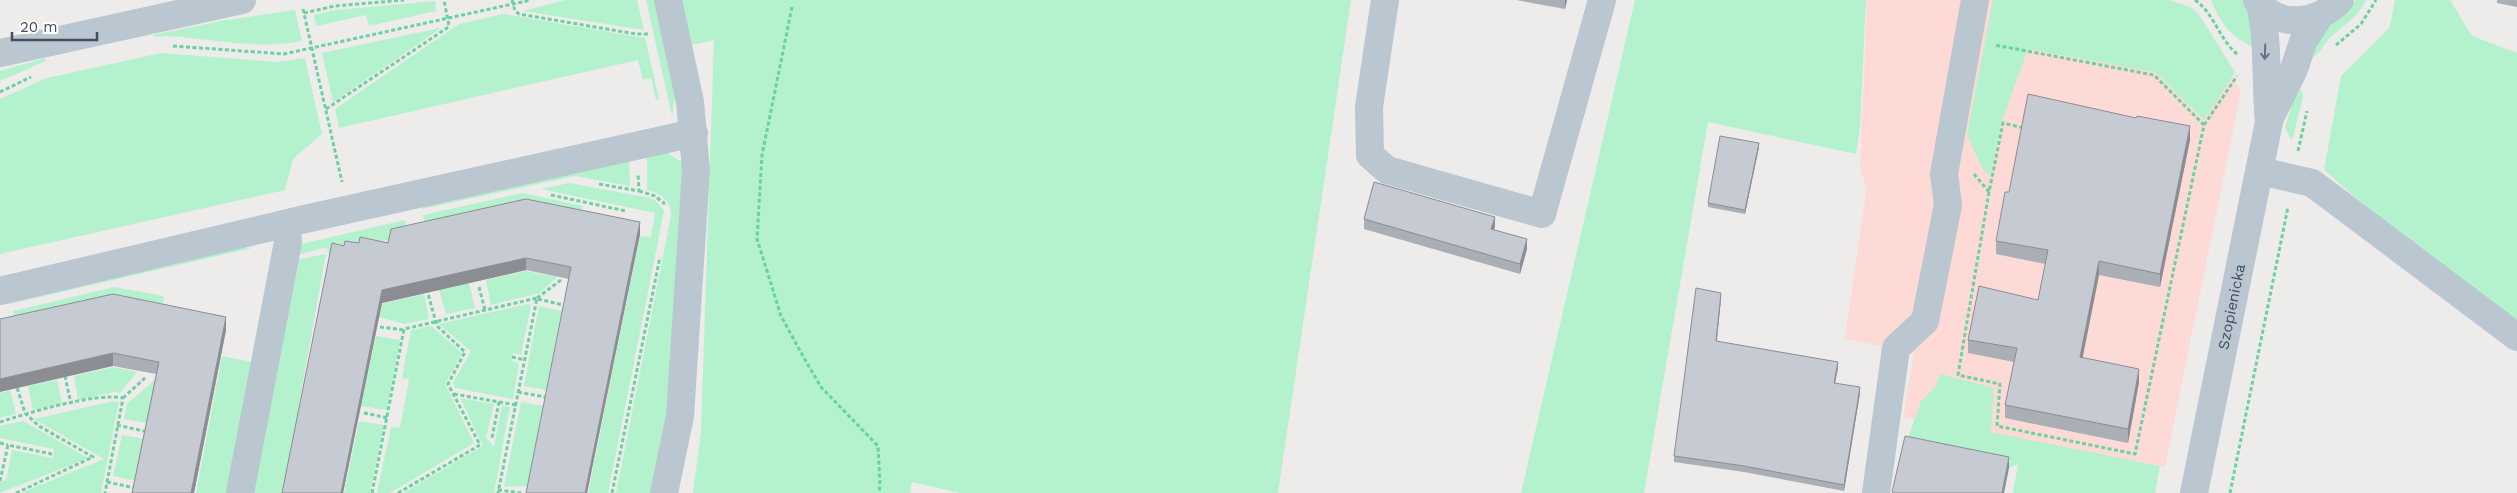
<svg xmlns="http://www.w3.org/2000/svg" width="2517" height="493" font-family="'Work Sans',sans-serif">
<style>
.medical{fill:#fddad6}
.green{fill:#b3f2cc}
.lines{fill:none;stroke-linecap:round;stroke-linejoin:round}
.path{stroke:#68d39f;stroke-width:3;stroke-dasharray:4 2.5;stroke-linecap:butt}
.minor{stroke:#bac6d0;stroke-width:28}
.wall{fill:#aaaeb5}
.shaded-wall{fill:#8b8d93}
.building{fill:#c6cad2;stroke:#8b8d93}
.oneway{stroke:#66727d}
.labels{text-anchor:middle;stroke-width:4;stroke-linejoin:round;paint-order:stroke}
.street-label{font-size:15px;fill:#424e5a;stroke:#fff}
</style>
<rect width="100%" height="100%" fill="#eeebeb"/>
<path class="medical" d="M1867,0H2137L2223,62L2241,91L2165,467L1903,417L1914,354L1845,338L1867,187L1860,171Z"/>
<path class="green" d="M565,0H637L644,30L523,11Z
M646,0H654L675,98L672,116Z
M681,0H1351L1278,493H960L912,482L910,493H693L701,432L714,40L692,45Z
M1635,0H1866L1860,127L1856,154L1708,122L1644,493H1521Z
M1993,0H2170L2192,8L2198,13L2235,72L2204,120L2155,72L2028,49L2002,121L1990,175L1983,170L1967,134Z
M2211,0H2243L2247,6L2256,47C2233,41 2219,21 2211,0Z
M2356,0H2366C2358,18 2343,25 2330,38C2323,44 2320,55 2311,58L2324,31L2344,16Z
M2395,0H2450L2472,36L2517,53V337L2324,170L2341,76L2390,27Z
M435,1L436,11L369,26L366,15L316,26L314,15L336,10Z
M295,10L302,41C261,50 210,39 168,36L154,37L153,35L226,20Z
M504,14L645,38L659,99L656,100L651,78L643,80L638,60L339,128L335,109L459,24Z
M440,28V29L333,102L322,53Z
M161,53L278,62L305,58L322,134L293,159L285,190L0,254V99L47,78Z
M45,58L46,61L0,81V71Z
M2297,88L2302,91L2303,97L2292,141L2285,128Z
M668,153L681,162L684,170L666,420L652,493H616L671,216C671,201 661,193 647,190V154Z
M629,158L630,186L575,176L422,209L421,206Z
M569,183L650,198L656,201L664,211L608,493H588L640,236L651,237L655,213L541,189Z
M523,193L583,206L581,221L427,235L423,215Z
M405,220L409,235L328,254L327,247L298,255L301,244Z
M241,247L252,248L9,304L7,300Z
M326,254L283,493H248L296,260Z
M526,271L557,277L540,293L491,305L486,280Z
M469,283L475,308L446,314L439,290Z
M114,287L164,296L161,314L16,328L13,311Z
M424,294L429,319L404,324L379,317L382,304Z
M528,304L531,305L521,355L513,353L511,361L519,363L513,399L455,388L453,383L471,351L439,324Z
M539,306L562,311L546,390L524,386Z
M431,326L462,353L445,384L474,443L390,493H377L391,427L400,428L409,379L402,378L411,330Z
M376,336L400,340L387,410L361,406Z
M222,356L257,363L231,493H196Z
M113,367L137,372L120,393L114,392L78,400L74,376Z
M1940,374L1994,388L1991,432L2160,466L2155,493H2013L2018,464L2009,468L1905,446L1921,401L1935,387Z
M157,378L148,423L124,419L127,404Z
M57,380L62,404L33,410L28,386Z
M10,390L16,414L0,418V393Z
M460,398L494,404L486,437L494,447L502,405L510,407L494,493H403L483,446Z
M114,401L119,402L101,493H21L104,459L34,419Z
M521,402L544,406L528,486L504,487Z
M23,421L88,458L0,493V482L6,480L12,450L53,458L54,449L0,438V426Z
M359,421L384,425L370,493H344Z
M122,435L145,439L136,481L113,476Z"/>
<g class="lines">
<path class="path" d="M512,0L515,11L519,14L636,34H648
M2195,0C2214,13 2219,39 2237,54
M792,7L762,155L757,239L781,316L804,358L821,387L878,446L880,485L879,493
M303,9L342,182
M304,13L335,6L404,0
M2336,45L2361,24L2376,0
M173,46L284,54L531,0
M0,92L31,77
M326,109L447,28L449,26L444,0
M2204,125L2237,76
M2298,151L2307,111
M1974,174L1989,192L2003,123L2024,128
M599,184L639,191L638,174
M639,191L655,196L665,204
M1989,192L1958,375L2000,384L1997,426L2135,454L2204,125L2154,75L1995,45
M551,195L626,211
M479,287L485,310
M537,298L561,280
M538,299L563,305
M380,327L404,330
M512,357L525,360
M65,376L71,404
M518,392L545,397
M454,394L499,402L492,438
M123,398L146,377
M499,402L516,405
M364,413L388,418
M0,422C28,413 96,392 123,398L105,493
M117,425L148,432
M0,443L8,445
M0,481L8,445L52,454
M107,482L135,488
M498,490L522,493
M16,493L93,457L39,426L25,413L16,384
M372,493L404,329L537,298L498,493
M398,493L480,445L448,384L465,352L437,326L427,290
M612,493L660,257
M2230,493L2288,207"/>
<g class="minor">
<path d="M1385,0L1369,107L1370,155L1387,170L1542,214L1602,0"/>
<path d="M2257,0C2277,30 2319,24 2340,0"/>
<path d="M0,53L242,0"/>
<path d="M2269,120L2294,69L2303,42L2319,17"/>
<path d="M2260,171L2312,183L2517,337"/>
<path d="M0,291L305,219L694,133"/>
<path d="M240,493L288,242L286,224"/>
<path d="M664,493L680,416L696,170L690,102L668,0"/>
<path d="M1876,493L1896,348L1925,321L1948,205L1944,174L1975,0"/>
<path id="s1" d="M2194,493L2269,122C2265,83 2269,42 2260,4"/>
</g>
</g>
<path class="wall" d="M1516,0H1567L1565,9Z
M2497,0H2517V7L2497,3Z
M2190,140L2160,287L2099,275L2082,358L2139,382L2128,443L2005,418V405L2014,362L1968,353V340L2038,300L2045,264L1996,254V241L2009,192Z
M1759,147L1745,214L1708,207V203Z
M1364,219L1495,226L1494,230L1527,249L1520,274L1364,229Z
M640,234L587,493H526L569,279L526,270L382,303L343,493H282L344,246L359,243Z
M113,294L226,330L194,493H132L156,374L113,366Z
M1721,299L1717,341L1838,368L1835,383L1860,393L1844,491L1744,472L1674,462V456Z"/>
<path class="shaded-wall" d="M1565,0H1567L1565,9Z
M2190,126V140L2160,287V274Z
M1759,143V147L1745,214V210Z
M1495,217V226L1491,239V229Z
M640,222V234L587,493H585Z
M1527,239V249L1520,274V264Z
M526,258V270L382,303L343,493H341L382,290Z
M2099,261V275L2080,371V357Z
M1721,293V299L1716,346V341Z
M226,317V330L194,493H191Z
M113,353V366L0,392V379Z
M1838,362V368L1834,388V383Z
M2139,369V382L2128,443V429Z
M1860,387V393L1844,491V485Z
M2009,457V468L2004,493H2002Z"/>
<path class="building" d="M2028,94L2136,118L2137,116L2190,126L2160,274L2099,261L2080,357L2139,369L2128,429L2005,405L2017,348L1968,340L1979,286L2038,300L2048,250L1996,241L2005,192H2009Z
M1720,136L1759,143L1745,210L1708,203Z
M1374,182L1495,217L1491,229L1527,239L1520,264L1364,219Z
M526,199L640,222L585,493H526L571,267L526,258L382,290L341,493H282L332,243L344,246L345,241L359,243L360,237L388,243L391,229Z
M1696,288L1721,293L1716,341L1838,362L1834,383L1860,387L1844,485L1744,466L1674,456Z
M113,294L226,317L191,493H132L159,362L113,353L0,379V319Z
M1905,436L2009,457L2002,493H1895L1892,492Z"/>
<defs><path id="oneway-shaft" d="M-6 0H5M1.5-3L5.5 0L1.5 3" fill="none" stroke-width="1.6" stroke-linecap="round" stroke-linejoin="round" transform="scale(1.25)"/></defs>
<use class="oneway" href="#oneway-shaft" transform="translate(2265 52) rotate(92)"/>
<g class="labels">
<g class="street-label">
<text dy="5" stroke="none"><textPath href="#s1" startOffset="190">Szopienicka</textPath></text>
</g>
</g>
<path d="M12 32v8h85v-8" fill="none" stroke="#424e5a" stroke-width="2.5"/>
<text x="20" y="32" font-size="15" fill="#424e5a" stroke="#ffffff" stroke-width="4" paint-order="stroke">20 m</text>
</svg>
